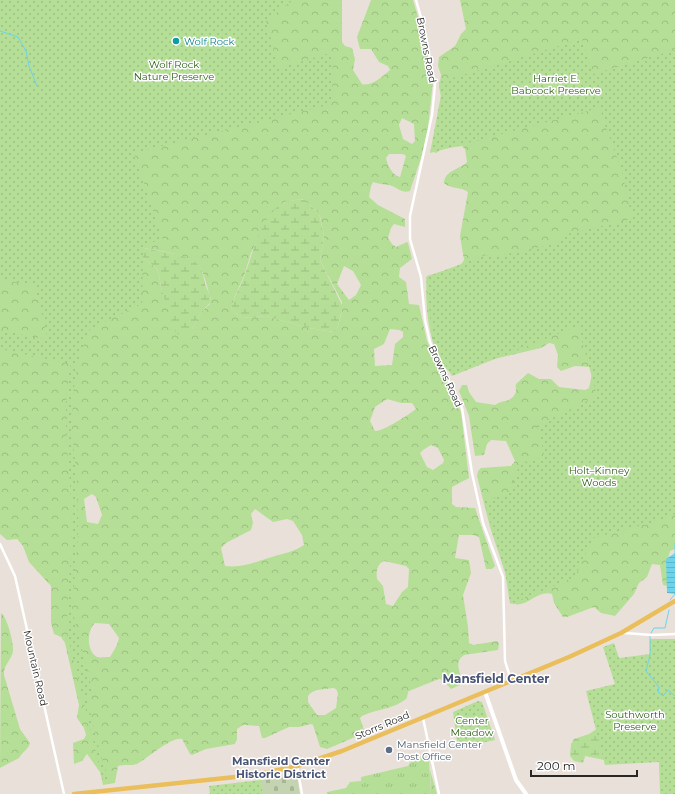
<svg xmlns="http://www.w3.org/2000/svg" width="675" height="794" font-family="Montserrat,sans-serif">
<style>
.grass{fill:url(#grass-tufts)}
.forest{fill:url(#forest-crowns);fill-rule:evenodd}
.wetland{fill:url(#wetland-marsh)}
.cemetery{fill:url(#cemetery-stones)}
.park{fill:url(#park-dots)}
.water{fill:url(#water-rules)}
.lines{fill:none;stroke-linecap:round;stroke-linejoin:round}
.stream{stroke:#6dd3ea;stroke-width:1}
.minor{stroke:#fff;stroke-width:2.5}
.secondary{stroke:#fff;stroke-width:4}
.primary{stroke:#ebbe5c;stroke-width:4.5}
.culture-dot{fill:#0f9aa8;stroke:#fff;stroke-width:1.5}
.service-dot{fill:#5c6f8a;stroke:#fff;stroke-width:1.5}
.labels{text-anchor:middle;stroke-width:3;stroke-linejoin:round;paint-order:stroke}
.culture-label{font-size:10px;fill:#0d838f;stroke:#fff;text-anchor:start}
.street-label{font-size:10px;fill:#272727;stroke:#fff}
.park-label{font-size:10px;fill:#2f601b;stroke:#fff}
.service-label{font-size:10px;fill:#4e5e75;stroke:#fff;text-anchor:start}
.neighbourhood-label{font-size:11px;font-weight:bold;fill:#495576;stroke:#fff}
.quarter-label{font-size:12px;font-weight:bold;fill:#495576;stroke:#fff}
</style>
<defs>
<pattern id="grass-tufts" width="24" height="20" patternUnits="userSpaceOnUse"><rect width="24" height="20" fill="#b5df96"/><path d="M3 7l-1-3M5 7V3M7 7l1-3M15 17l-1-3M17 17v-4M19 17l1-3" fill="none" stroke="#9cbf81"/></pattern>
<pattern id="forest-crowns" width="20" height="18" patternUnits="userSpaceOnUse"><rect width="20" height="18" fill="#b5df96"/><path d="M2 6a3 3 0 1 1 6 0M12 15a3 3 0 1 1 6 0" fill="none" stroke="#9cbf81"/></pattern>
<pattern id="wetland-marsh" width="20" height="14" patternUnits="userSpaceOnUse"><rect width="20" height="14" fill="#b5df96"/><path d="M1 5h8M5 5V1M11 12h8M15 12V8" fill="none" stroke="#9cbf81"/></pattern>
<pattern id="cemetery-stones" width="16" height="16" patternUnits="userSpaceOnUse"><rect width="16" height="16" fill="#c4d3b0"/><path d="M2 7V4a2 2 0 0 1 4 0v3zM10 15v-3a2 2 0 0 1 4 0v3z" fill="#a8b597"/></pattern>
<pattern id="park-dots" width="8" height="8" patternUnits="userSpaceOnUse"><rect width="8" height="8" fill="#b5df96"/><path d="M2 2h.1M6 6h.1" fill="none" stroke="#9cbf81" stroke-width="1.8" stroke-linecap="round"/></pattern>
<pattern id="water-rules" width="6" height="5" patternUnits="userSpaceOnUse"><rect width="6" height="5" fill="#6dd3ea"/><path d="M0 2.5h6" fill="none" stroke="#5eb5c9"/></pattern>
</defs>
<rect width="100%" height="100%" fill="#e9e1d9"/>
<path class="grass" d="M425,757L429,759L431,794H327V792L346,788L350,782L361,781V777L408,766L412,760Z"/>
<path class="forest" d="M0,0H342V42L345,46L352,48L355,59L353,70L362,84C371,87 383,76 390,70L388,66L379,62L371,49H360L357,37L371,0H413L425,40L433,81L428,128L422,155L410,191C402,194 397,187 389,185C383,184 379,184 373,182L371,186L369,197L378,205L405,219V227L394,224L391,228L388,238L392,244L396,247L407,242L408,243L412,259L400,268L399,277L406,282L409,304L419,305L427,341L461,412L469,478L452,487V504L456,507L475,508L495,566L492,569H486L479,537L473,535H459L455,558L469,560L471,573L463,595L468,627L469,643L473,645L497,641L499,643L498,650L464,655C451,665 465,675 460,685L451,689L443,680L439,679L409,691C407,693 408,697 406,699C394,709 376,709 362,716L360,718L364,730L362,734L327,749L320,747L313,725L311,724L299,727H289L265,738H262L259,726L243,725L237,729V739L235,744L206,749L192,755L190,754L182,739C171,737 148,758 137,764C131,766 124,764 118,766L115,783L103,785L100,772L87,754L82,761L74,764L73,743L84,739L86,735L84,728L77,718L79,705L65,643L61,637L54,634L51,623V586L29,562L23,546L17,539L7,540L0,534ZM402,118L414,124L415,141L412,144L403,139L399,125ZM389,154H403L406,156L400,177C393,176 387,165 386,158ZM302,199L316,210L320,216L324,236L320,260L342,302V312L337,329L334,332L309,328L266,316L242,318L231,309L234,298L244,276L251,253L266,223L284,202ZM137,246C154,252 190,251 201,269C205,276 208,291 211,299L210,304L202,311L192,329L172,317L161,288L159,274L157,269L139,254ZM344,266L353,271L361,285L356,295L349,300L337,284ZM390,329L399,330L403,332V337L395,344L392,365L375,366L374,349L384,344ZM387,399L401,403H412L416,409C410,414 382,432 375,431L370,421L375,407ZM431,445L438,448L444,460L443,463L433,470L427,467L420,453L423,450ZM92,494L96,497L102,515L98,524L87,522L84,499ZM255,509L273,522L287,519L293,521L302,535L304,545C294,552 284,553 272,557C254,562 244,568 225,566L221,548L226,543L251,530L253,523L251,514ZM384,561L406,566L409,569L408,587L402,592L393,606L386,604L383,586L377,579C376,572 377,564 384,561ZM95,623L109,624L119,638L117,645L110,657C106,657 100,658 97,657C86,651 87,630 95,623ZM333,688L336,689L338,693L336,708L325,715H317L308,702V696C313,688 324,690 333,688Z
M460,0H675V549L670,551L667,562V586L663,585L660,565L652,564L647,577L639,583L634,594L615,616L601,613L594,607L567,617H563L554,603L552,594C537,589 526,610 511,603L506,575L490,527L477,476L478,471L481,468L511,466L515,461L506,441L491,440L487,444L484,455L475,456L469,416L459,391L462,385H467L469,392L476,402L495,405C501,400 510,403 515,394C517,391 515,388 516,384L528,373L539,379H551L559,387L585,390L589,388L592,374L590,367L575,366L561,371L557,367L558,355L554,344L549,343L541,348L486,361L451,373C429,357 424,302 427,276L460,266L464,260L460,236L468,192C462,187 450,189 444,183C445,170 459,170 467,162L465,149L462,146L442,149L436,153L431,151L442,101L439,87L441,75L438,66L439,57L455,46L461,34L466,29Z
M1,613C7,616 14,644 13,651C12,660 3,665 4,675L20,729L30,743C29,749 22,752 19,758L0,768Z
M430,770L437,794H431Z"/>
<path class="wetland" d="M300,199L304,200L319,213L324,236L320,260L343,307L337,329L334,332L309,328L266,316L242,318L231,309C233,297 240,288 244,277C252,255 259,224 277,207C283,201 292,201 300,199Z
M137,246C153,252 187,251 199,266C203,271 204,278 205,284C207,290 211,295 211,302L202,311L192,329L181,335L176,333L161,288L159,274L157,269L139,254Z
M613,718L604,760L585,756L583,763L574,761L570,756L571,744L574,739L589,734Z"/>
<path class="cemetery" d="M297,775L300,794H263L261,780Z"/>
<path class="park" d="M0,0H293L266,21L279,68L333,52L332,104L134,153L163,240L143,244L142,304L90,329L78,360L73,395L72,432L77,480L78,537L72,609L93,693L86,695L100,753L109,780L103,781L68,637C65,600 72,564 72,528C72,473 59,418 71,364L0,349V330L48,340L35,286L0,279Z
M582,39L593,74L675,50V514L662,520L593,538L575,577L510,604L505,572L484,501L509,494L520,463L545,457L537,426L597,396L578,326L452,376L437,351L432,335L426,277L486,255L493,257L560,243L559,236L632,219L622,171L602,117L603,107L430,153L441,95L439,82Z
M650,639H675V794H660L659,762L605,765L586,691L615,684L603,647L614,643L619,658L650,654Z
M478,701L482,702L495,740L458,748L453,712Z
M261,780L263,794H210L209,786Z"/>
<path class="water" d="M675,553V594L667,593L666,559Z"/>
<g class="lines">
<path class="stream" d="M0,31L18,37L26,51L29,66L37,86
M675,543V557
M670,600L675,594
M651,633L654,628H665L669,610
M650,636V655L646,671L659,687L658,692L663,696L668,690L675,696"/>
<path class="minor" d="M416,0L424,28L435,85L432,115L410,216V239L421,277L425,320L430,342L462,408L472,473L483,523L503,577L505,661L511,680
M0,544L15,576L64,794
M624,633L652,635L675,634
M423,718L439,794
M297,766L302,794"/>
<path class="secondary" d="M485,692L516,780L526,794"/>
<path class="primary" d="M74,794L254,775L297,766L342,751L569,657L621,633L675,601"/>
</g>
<circle class="culture-dot" cx="176" cy="41" r="4"/>
<circle class="service-dot" cx="389" cy="750" r="4"/>
<g class="labels">
<g class="culture-label">
<text x="184" y="45">Wolf Rock</text>
</g>
<g class="street-label">
<text transform="translate(427 50) rotate(79)" y="4">Browns Road</text>
<text transform="translate(446 376) rotate(65)" y="4">Browns Road</text>
<text transform="translate(36 668) rotate(77)" y="4">Mountain Road</text>
<text transform="translate(382 725) rotate(-23)" y="4">Storrs Road</text>
</g>
<g class="park-label">
<text x="174" y="68">Wolf Rock<tspan x="174" dy="12">Nature Preserve</tspan></text>
<text x="556" y="82">Harriet E.<tspan x="556" dy="12">Babcock Preserve</tspan></text>
<text x="599" y="474">Holt–Kinney<tspan x="599" dy="12">Woods</tspan></text>
<text x="635" y="718">Southworth<tspan x="635" dy="12">Preserve</tspan></text>
<text x="472" y="724">Center<tspan x="472" dy="12">Meadow</tspan></text>
</g>
<g class="service-label">
<text x="397" y="748">Mansfield Center<tspan x="397" dy="12">Post Office</tspan></text>
</g>
<g class="neighbourhood-label">
<text x="281" y="765">Mansfield Center<tspan x="281" dy="13">Historic District</tspan></text>
</g>
<g class="quarter-label">
<text x="496" y="683">Mansfield Center</text>
</g>
</g>
<path d="M531 770v6h106v-6" fill="none" stroke="#272727" stroke-width="2"/>
<text x="537" y="770" font-size="12" fill="#272727" stroke="#ffffff" stroke-width="3" paint-order="stroke">200 m</text>
</svg>
